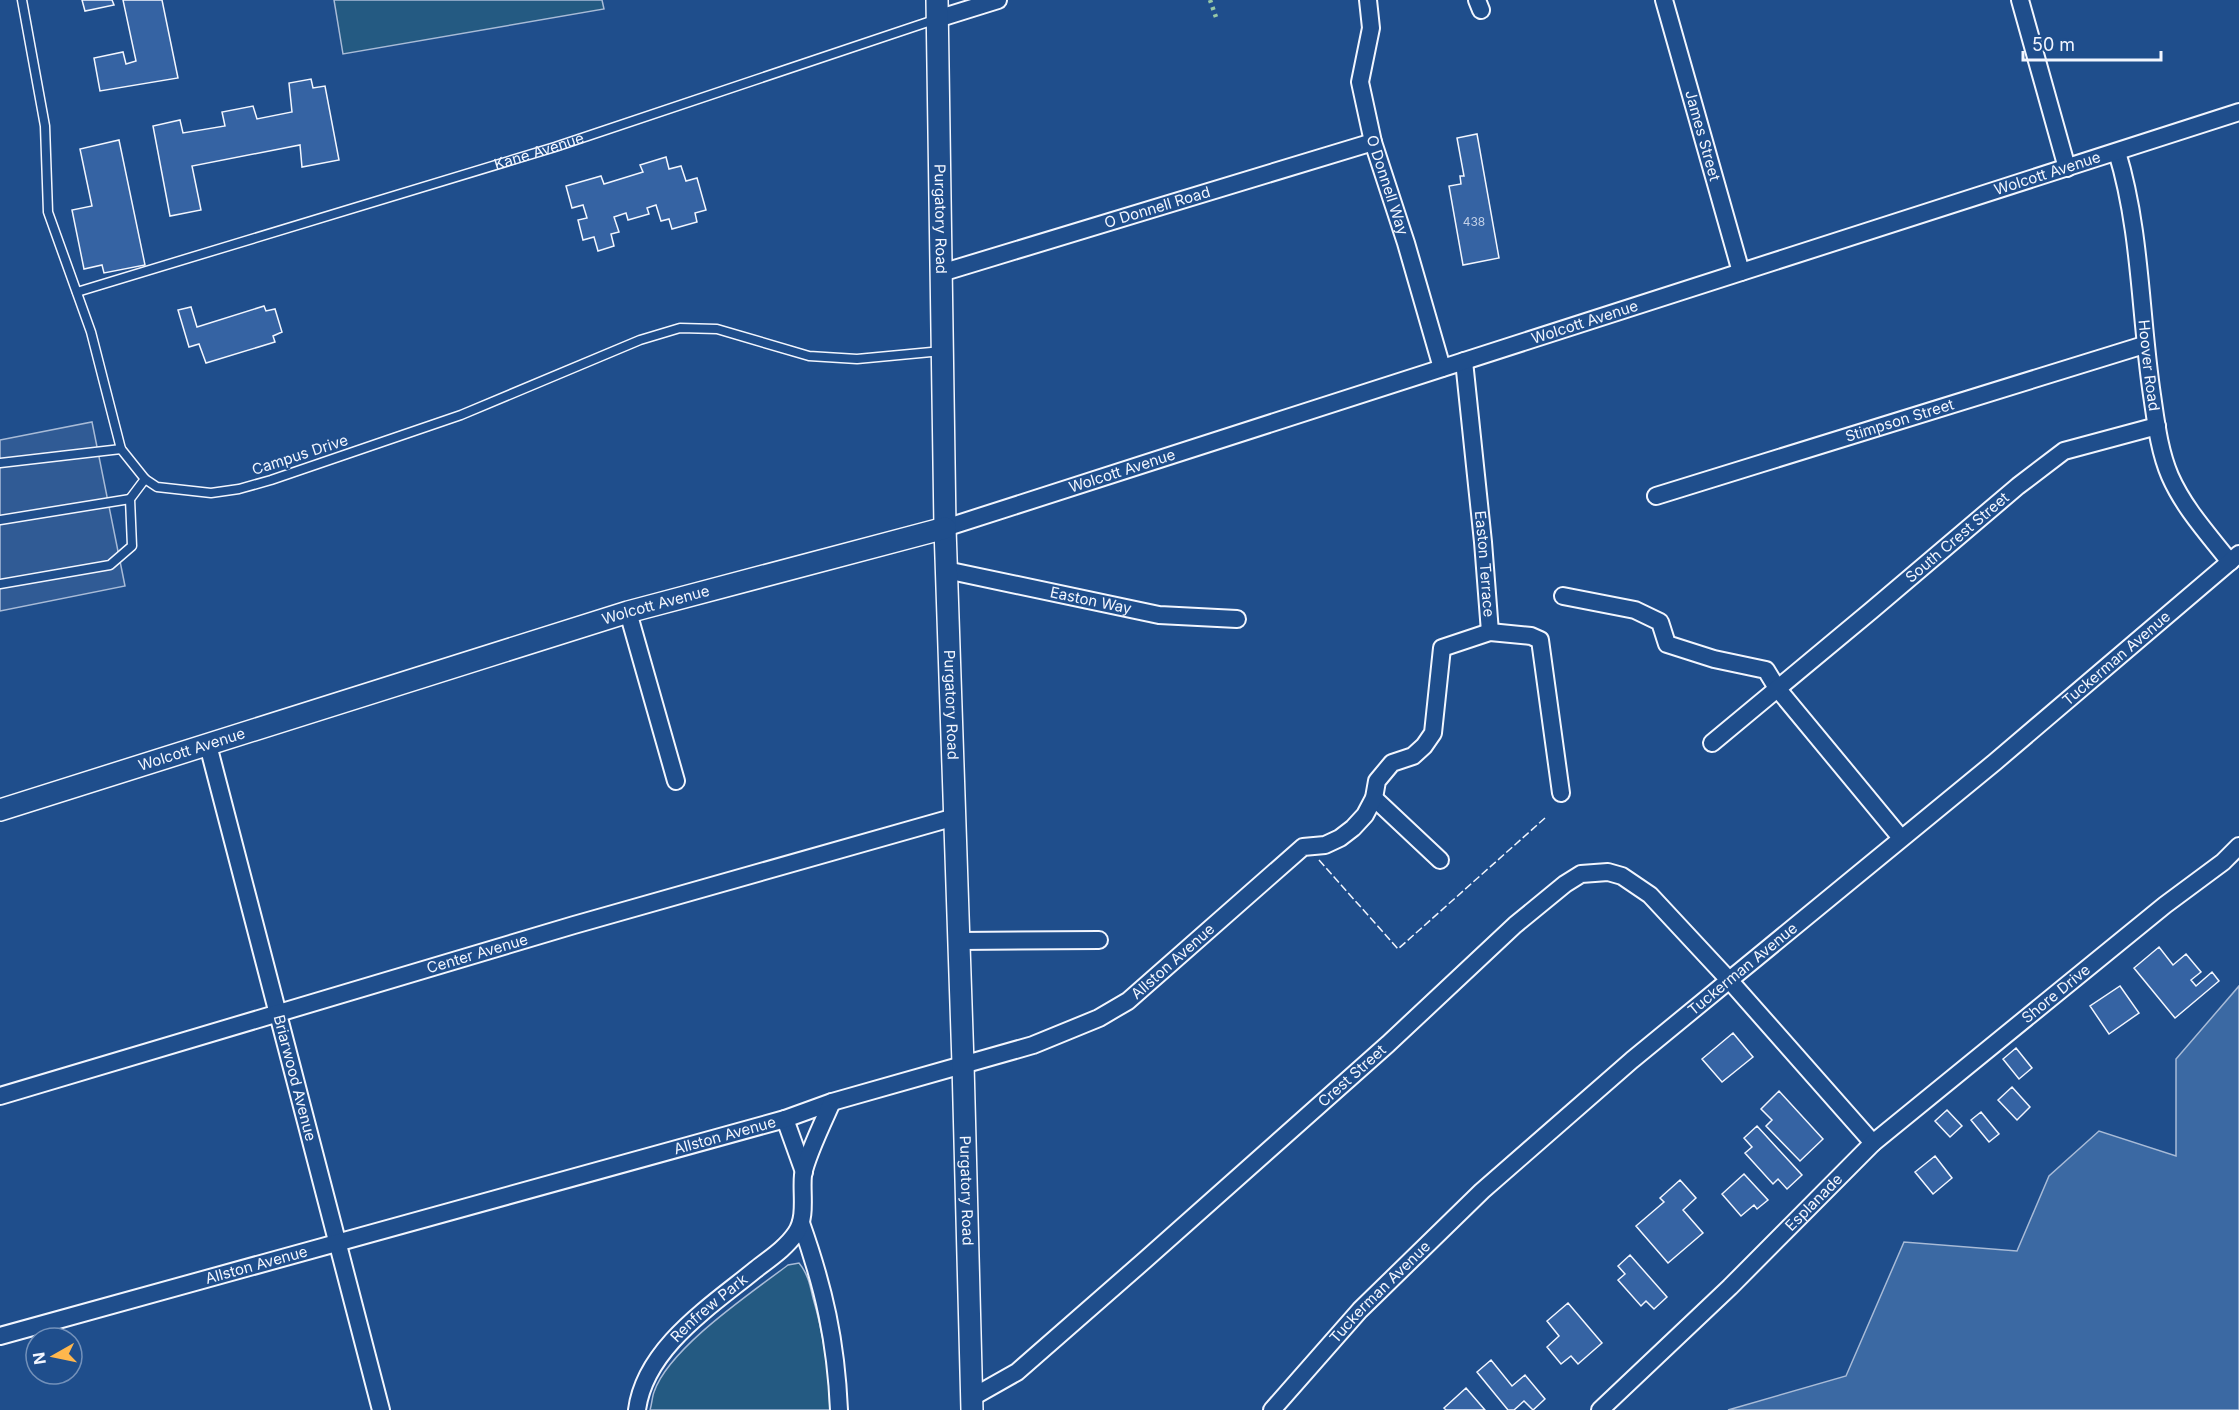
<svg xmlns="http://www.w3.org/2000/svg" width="2239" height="1410" font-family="Inter,sans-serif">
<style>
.green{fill:#245a82;stroke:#a8bbd7;stroke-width:1.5}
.parking{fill:#305b95;stroke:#a8bbd7;stroke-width:1.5}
.water{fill:#3b69a3;stroke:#a8bbd7;stroke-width:1.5}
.building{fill:#3563a3;stroke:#f2f6ff;stroke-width:1.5}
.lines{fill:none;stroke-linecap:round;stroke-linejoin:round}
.service-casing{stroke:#f2f6ff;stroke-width:11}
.minor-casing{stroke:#f2f6ff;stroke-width:20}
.tertiary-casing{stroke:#f2f6ff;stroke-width:24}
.service{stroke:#1f4e8c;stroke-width:8}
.minor{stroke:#1f4e8c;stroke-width:16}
.tertiary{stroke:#1f4e8c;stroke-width:21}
.hedge{stroke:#97c8a6;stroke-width:4.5;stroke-dasharray:3 4.5;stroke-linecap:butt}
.fence{stroke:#f2f6ff;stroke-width:1.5;stroke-dasharray:8 3;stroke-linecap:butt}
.labels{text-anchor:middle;stroke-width:4.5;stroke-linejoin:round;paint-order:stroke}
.number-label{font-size:12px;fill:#c3d1e8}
.street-label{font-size:15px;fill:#f2f6ff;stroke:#1f4e8c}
</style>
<rect width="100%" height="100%" fill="#1f4e8c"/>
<path class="green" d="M334,0H602L604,9L343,54Z
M799,1263C808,1274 810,1285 813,1298C824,1335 829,1371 830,1410H650C652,1404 652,1397 654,1392C669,1348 751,1293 788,1265Z"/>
<path class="parking" d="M92,422L125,586L0,611V440Z"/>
<path class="water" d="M2239,986V1410H1728L1846,1376L1904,1242L2017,1251L2049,1176L2099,1131L2176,1156V1059Z"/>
<path class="building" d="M82,0H112L114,5L85,11Z
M123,0H162L178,78L100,91L94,58L123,52L126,64L136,61Z
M311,79L313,88L325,86L339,160L302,167L300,145L192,166L201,210L170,216L153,126L180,120L183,133L225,126L222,112L253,106L257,119L292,112L289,83Z
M1477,134L1499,258L1463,265L1449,186L1461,184L1460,176H1464L1457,138Z
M119,140L145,265L104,273L102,265L84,269L72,210L92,206L80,149Z
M666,157L669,169L681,166L686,181L697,178L706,210L695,213L697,222L672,229L669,219L661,221L656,205L647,208L649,214L628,220L626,213L614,217L619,232L611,234L614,246L598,251L594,237L583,240L578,220L587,218L583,205L572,208L566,186L601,176L604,184L643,172L640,165Z
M264,306L266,311L275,309L282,332L273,336L275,342L206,363L199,344L189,347L178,310L191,307L197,327Z
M2159,947L2173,965L2186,954L2201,972L2191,980L2196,986L2212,972L2219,981L2175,1018L2134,968Z
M2120,986L2139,1013L2109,1034L2090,1006Z
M1733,1033L1753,1057L1722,1082L1702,1059Z
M2016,1048L2032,1068L2019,1079L2003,1059Z
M2012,1087L2030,1107L2017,1120L1998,1100Z
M1779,1091L1823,1139L1800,1161L1766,1126L1772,1120L1761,1109Z
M1947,1110L1962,1126L1950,1137L1935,1121Z
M1981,1112L1999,1134L1989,1142L1971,1120Z
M1757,1126L1802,1175L1787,1189L1778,1179L1773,1184L1745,1153L1752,1147L1744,1138Z
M1935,1156L1952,1178L1933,1194L1915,1172Z
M1744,1174L1768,1200L1757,1209L1754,1205L1741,1216L1722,1194Z
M1680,1180L1696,1198L1683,1210L1703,1233L1668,1263L1636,1226L1664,1202L1660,1198Z
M1630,1255L1667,1297L1654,1309L1646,1301L1641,1306L1618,1280L1625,1274L1618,1266Z
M1568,1303L1602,1343L1578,1364L1571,1356L1561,1364L1547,1347L1559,1336L1547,1321Z
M1491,1360L1512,1386L1525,1375L1545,1399L1533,1410L1524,1401L1514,1410H1508L1477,1372Z
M1466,1388L1485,1410H1446L1444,1408Z"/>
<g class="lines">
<g class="service-casing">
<g id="service">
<path d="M22,0L45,126L48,212L91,332L121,449L145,479L157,487L211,493L239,489L271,480L461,415L640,340L680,328L717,329L809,356L857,359L942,351"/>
<path id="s1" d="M77,292L555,147L937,19"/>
<path d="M0,463L121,449"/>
<path d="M0,520L130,499"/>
<path d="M0,584L110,565L132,546L130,499L145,479"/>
</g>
</g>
<g class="minor-casing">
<g id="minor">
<path id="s2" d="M1368,0L1371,28L1360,82L1373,142L1406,243L1442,368"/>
<path d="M1477,0L1481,10"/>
<path id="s3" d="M1664,0L1741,272"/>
<path d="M2020,0L2067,168"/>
<path d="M937,19L998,0"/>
<path id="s4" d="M2117,152C2141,230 2140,315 2152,395C2156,422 2159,450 2170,476C2184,508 2208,534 2230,562"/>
<path id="s5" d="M941,273L1373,142"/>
<path id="s6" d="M1464,361L1483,542L1490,632"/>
<path id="s7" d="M1656,496L2144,345"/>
<path id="s8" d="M945,528L2239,112"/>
<path id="s9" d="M946,570L1159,615L1237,619"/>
<path d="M1563,596L1635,610L1660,622L1667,644L1714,659L1766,670L1777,688L1901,838"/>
<path d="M628,612L676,781"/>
<path id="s10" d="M1712,743L1872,610L2018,486L2064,451L2157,426"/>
<path id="s11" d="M208,745L381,1410"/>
<path d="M1374,798L1440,860"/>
<path d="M959,941L1099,940"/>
<path id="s12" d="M0,1096L574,925L955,817"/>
<path d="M785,1119L804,1172"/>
<path d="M801,1223C824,1288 836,1341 839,1410"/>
<path id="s13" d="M0,1336L785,1119L832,1102L1033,1045L1099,1018L1128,1001L1303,847L1325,845L1340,838L1353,828L1365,815L1374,798L1377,781L1392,763L1413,756L1424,746L1433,733L1442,648L1490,632L1531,636L1540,640L1561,793"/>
<path id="s14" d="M971,1398L1017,1372L1145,1260L1388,1044L1515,925L1565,884L1581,874L1608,872L1622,876L1650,895L1730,981L1873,1143"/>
<path id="s15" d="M637,1410C645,1348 711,1306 755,1270C769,1259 786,1248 796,1233C807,1217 801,1193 803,1175C806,1157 824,1120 832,1102"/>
<path id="s16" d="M1272,1410L1360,1310L1482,1191L1632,1060L1995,762L2239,554"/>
<path id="s17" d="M1600,1410L1730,1287L1873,1143L2165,905L2223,862L2239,846"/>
</g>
</g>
<g class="tertiary-casing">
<g id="tertiary">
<path id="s18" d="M937,0L945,528L963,1064L972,1410"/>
<path id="s19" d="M0,810L628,612L945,528"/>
</g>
</g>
<use href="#service" class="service"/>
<use href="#minor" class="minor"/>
<use href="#tertiary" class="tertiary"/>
<path class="hedge" d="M1210,0L1217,20"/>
<path class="fence" d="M1319,860L1398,949L1545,818"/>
</g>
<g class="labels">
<g class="number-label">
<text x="1474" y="226">438</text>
</g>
<g class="street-label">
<text dy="5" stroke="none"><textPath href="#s3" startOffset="141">James Street</textPath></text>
<text dy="5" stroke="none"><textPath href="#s1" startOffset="483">Kane Avenue</textPath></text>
<text dy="5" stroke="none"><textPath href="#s8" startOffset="1158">Wolcott Avenue</textPath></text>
<text dy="5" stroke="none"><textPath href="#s2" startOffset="190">O Donnell Way</textPath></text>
<text dy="5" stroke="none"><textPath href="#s5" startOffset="226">O Donnell Road</textPath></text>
<text dy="5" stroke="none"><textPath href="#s18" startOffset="219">Purgatory Road</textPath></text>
<text dy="5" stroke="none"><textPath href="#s8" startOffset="672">Wolcott Avenue</textPath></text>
<text dy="5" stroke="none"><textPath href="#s4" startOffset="216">Hoover Road</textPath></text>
<text dy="5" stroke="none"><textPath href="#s7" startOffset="255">Stimpson Street</textPath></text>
<text transform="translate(300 455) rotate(-18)" y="5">Campus Drive</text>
<text dy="5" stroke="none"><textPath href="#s8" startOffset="186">Wolcott Avenue</textPath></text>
<text dy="5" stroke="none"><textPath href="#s10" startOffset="320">South Crest Street</textPath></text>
<text dy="5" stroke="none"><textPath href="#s6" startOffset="204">Easton Terrace</textPath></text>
<text dy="5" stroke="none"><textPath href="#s9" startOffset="148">Easton Way</textPath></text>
<text dy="5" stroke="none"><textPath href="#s19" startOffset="687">Wolcott Avenue</textPath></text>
<text dy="5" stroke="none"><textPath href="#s16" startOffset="1132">Tuckerman Avenue</textPath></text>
<text dy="5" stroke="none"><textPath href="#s18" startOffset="705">Purgatory Road</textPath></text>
<text dy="5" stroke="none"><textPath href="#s19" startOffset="201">Wolcott Avenue</textPath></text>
<text dy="5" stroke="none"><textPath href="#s12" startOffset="498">Center Avenue</textPath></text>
<text dy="5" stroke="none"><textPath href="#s13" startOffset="1238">Allston Avenue</textPath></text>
<text dy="5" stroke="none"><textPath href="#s16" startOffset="646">Tuckerman Avenue</textPath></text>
<text dy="5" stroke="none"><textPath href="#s17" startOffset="618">Shore Drive</textPath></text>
<text dy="5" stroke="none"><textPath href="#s14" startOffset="500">Crest Street</textPath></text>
<text dy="5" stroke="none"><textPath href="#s11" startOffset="344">Briarwood Avenue</textPath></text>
<text dy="5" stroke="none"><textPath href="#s13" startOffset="752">Allston Avenue</textPath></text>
<text dy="5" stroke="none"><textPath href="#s18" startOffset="1191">Purgatory Road</textPath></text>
<text dy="5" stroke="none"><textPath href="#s17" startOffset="298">Esplanade</textPath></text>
<text dy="5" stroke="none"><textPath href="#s13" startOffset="266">Allston Avenue</textPath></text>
<text dy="5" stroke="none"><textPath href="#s16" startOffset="160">Tuckerman Avenue</textPath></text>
<text dy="5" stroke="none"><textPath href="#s15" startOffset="128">Renfrew Park</textPath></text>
</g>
</g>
<g transform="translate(54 1356) rotate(261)"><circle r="28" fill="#1f4e8c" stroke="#7391ba" stroke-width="1.5"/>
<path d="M0-4.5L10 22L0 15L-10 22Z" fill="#ffb74d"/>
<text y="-9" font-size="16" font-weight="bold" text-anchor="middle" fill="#f2f6ff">N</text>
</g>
<path d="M2023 51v9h138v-9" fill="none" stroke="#f2f6ff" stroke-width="3"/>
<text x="2032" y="51" font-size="18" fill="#f2f6ff" stroke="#1f4e8c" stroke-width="4.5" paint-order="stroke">50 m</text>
</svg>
